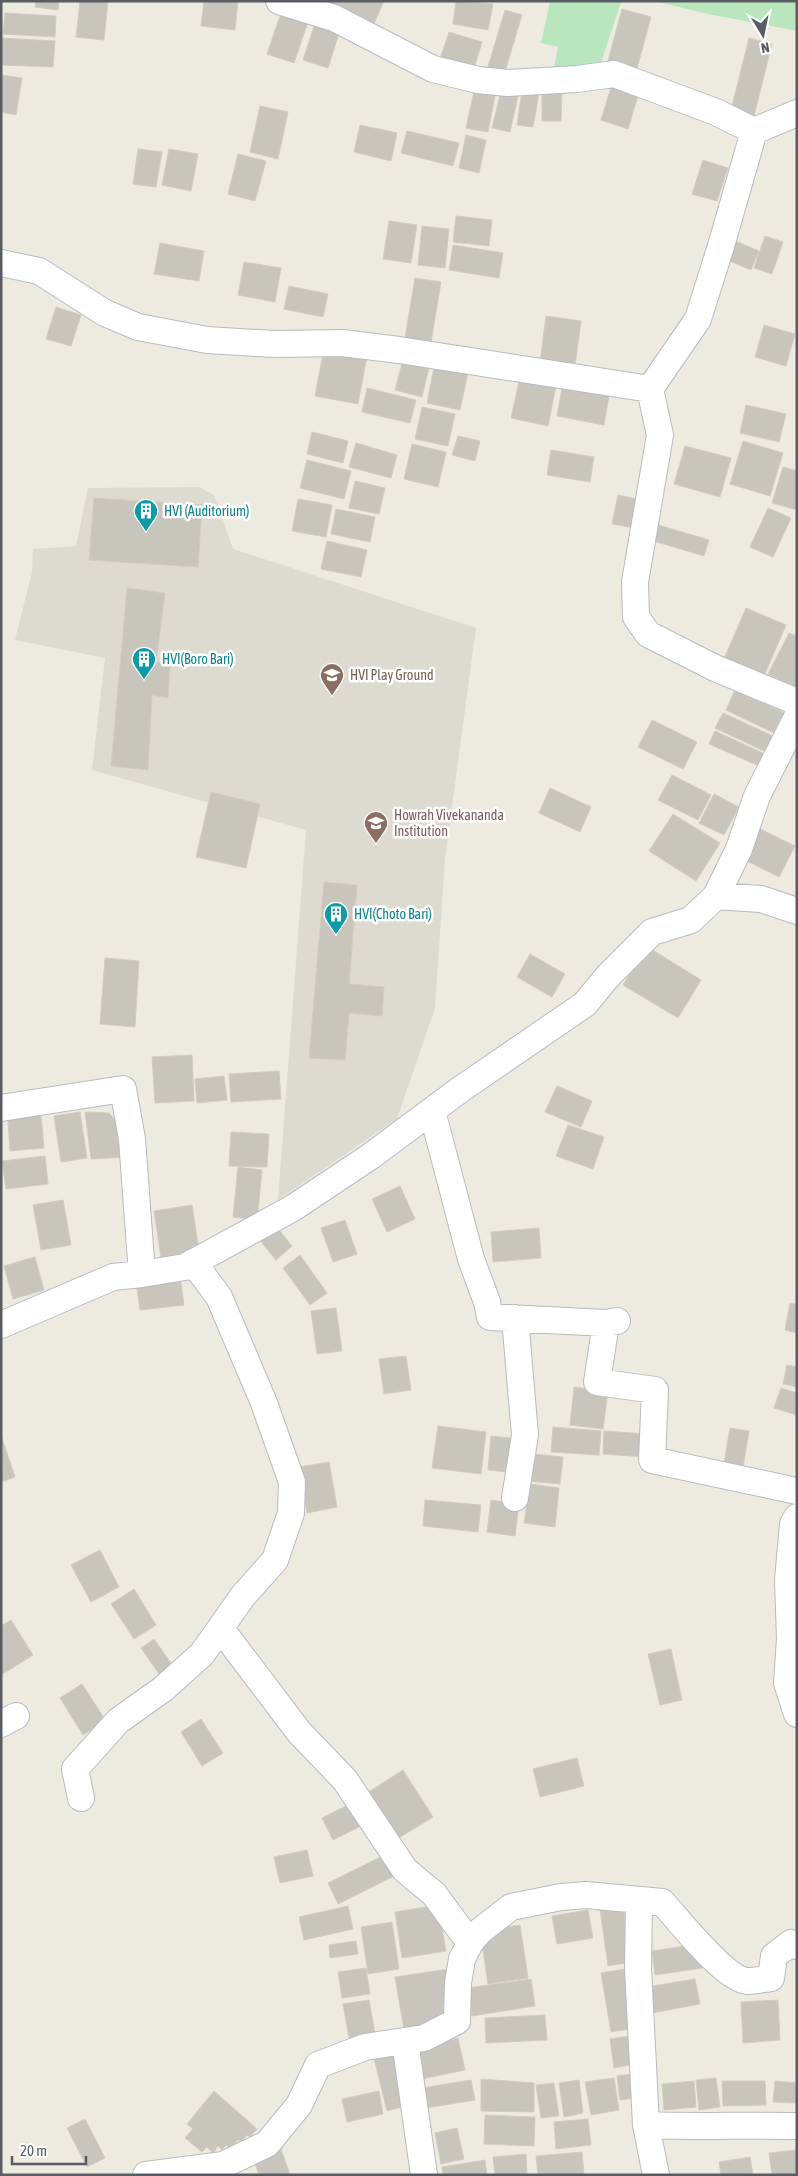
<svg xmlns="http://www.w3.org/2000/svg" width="798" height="2176" font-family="'Asap Condensed',sans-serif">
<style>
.education{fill:#dddacf}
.green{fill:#bae6bd}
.building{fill:#c8c5bd;stroke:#d2cdbe}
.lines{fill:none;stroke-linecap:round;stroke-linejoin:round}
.minor-casing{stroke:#b8bac0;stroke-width:28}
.minor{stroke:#fff;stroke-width:26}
.labels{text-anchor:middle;stroke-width:5;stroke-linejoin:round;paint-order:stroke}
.culture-label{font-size:14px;fill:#0d838f;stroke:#fff;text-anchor:start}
.education-label{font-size:14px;fill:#785e54;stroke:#fff;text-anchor:start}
</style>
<rect width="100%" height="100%" fill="#edebe0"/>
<path class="education" d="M199,487L214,495L233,549L476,628L445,859L435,1008L397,1119L278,1200L306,830L92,770L105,658L15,640L32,572L33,549L76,546L88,488Z"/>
<path class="green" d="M550,1L621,2L599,69L553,73L558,47L541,43Z
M655,1H797V31L703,13Z"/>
<path class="building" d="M36,1H59L58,10L35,7Z
M80,1H108L104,40L76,37Z
M204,1H238L235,30L201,26Z
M329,1H384L372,28L326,7Z
M456,1L493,4L488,30L453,24Z
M622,9L651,17L636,72L607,64Z
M282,10L309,19L294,63L267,54Z
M505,10L522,15L504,75L487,70Z
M5,13L56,16L55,37L3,34Z
M315,23L340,30L328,68L303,60Z
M449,32L482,42L473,72L439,62Z
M1,38L55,41L53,67L1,65Z
M749,38L772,44L754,116L731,110Z
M1,75L22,78L16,115L1,112Z
M613,81L640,89L628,129L601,120Z
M475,87L496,91L488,132L466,128Z
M501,91L518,96L510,132L492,128Z
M522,91L539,93L533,127L517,125Z
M542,91H562L561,121H542Z
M260,106L288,112L278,159L250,152Z
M360,125L397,133L391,161L354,152Z
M407,131L459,143L453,166L401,153Z
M466,135L486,140L479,173L459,168Z
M138,149L162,152L156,187L133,184Z
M169,149L198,154L191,191L162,185Z
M238,154L266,161L255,201L228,194Z
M703,160L728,168L717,201L692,194Z
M456,216L492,220L489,246L453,242Z
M389,221L417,225L411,263L383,259Z
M422,226L449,229L445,268L418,265Z
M765,236L783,242L772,274L754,268Z
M733,240L759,251L751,270L725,259Z
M160,243L204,251L199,281L154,274Z
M453,245L503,253L499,278L449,270Z
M244,262L281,268L275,302L238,295Z
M415,278L441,282L430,348L404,344Z
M289,286L328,294L323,317L284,309Z
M56,307L81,315L71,346L46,339Z
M546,316L581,321L575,366L540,362Z
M764,325L795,334L786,366L755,357Z
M324,348L367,356L358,404L315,396Z
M404,356L430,363L422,397L395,390Z
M435,362L469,368L460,410L427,403Z
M521,373L557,381L548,426L511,418Z
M563,382L610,390L604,425L557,416Z
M367,388L416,400L410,423L362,412Z
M746,405L786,414L779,442L740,433Z
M422,407L455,414L448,446L415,439Z
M312,432L348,441L343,463L307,454Z
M458,436L480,441L475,461L452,455Z
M743,441L783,453L770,496L730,484Z
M356,443L397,455L391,478L349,467Z
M412,444L446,452L438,487L404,479Z
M685,446L731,458L720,497L674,484Z
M551,450L594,457L590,482L547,475Z
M307,460L351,471L344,499L300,488Z
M783,467L797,471V510L772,503Z
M355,481L385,488L379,514L349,508Z
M618,495L640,500L634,528L612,524Z
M94,498L202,505L198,567L89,560Z
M298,499L332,505L326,537L292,531Z
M768,508L791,518L773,557L750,547Z
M336,509L375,517L370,542L331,534Z
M655,524L709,540L704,556L650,540Z
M327,541L367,550L361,577L321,569Z
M127,588L165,593L156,662L170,664L168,698L152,695L148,770L111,766Z
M746,608L786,625L764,676L724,659Z
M789,633L797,636V688L768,674Z
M735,690L784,713L774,733L726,710Z
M723,713L773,736L766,752L715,728Z
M652,720L697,742L683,769L638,747Z
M715,731L765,754L759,766L709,744Z
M672,775L711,795L698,820L658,800Z
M550,788L591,807L580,832L539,813Z
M211,792L260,804L246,868L196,857Z
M714,794L739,807L724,835L699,823Z
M673,814L720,843L696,881L649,851Z
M756,827L795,846L779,877L741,858Z
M324,882L357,885L349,984L384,987L382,1016L349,1013L345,1060L309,1058Z
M646,946L701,980L678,1018L623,985Z
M530,954L565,974L552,997L517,977Z
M105,958L139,961L135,1027L100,1024Z
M192,1055L194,1101L155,1103L152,1057Z
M279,1071L281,1099L231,1102L229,1074Z
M224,1076L227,1100L197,1103L195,1079Z
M557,1086L592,1101L581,1127L545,1112Z
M40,1105L44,1148L10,1151L7,1108Z
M80,1112L87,1158L61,1162L54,1116Z
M85,1112L109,1113L124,1130L128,1157L91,1159Z
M568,1125L604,1137L593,1169L556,1156Z
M231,1132L269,1134L267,1167L229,1166Z
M45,1156L48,1184L6,1189L2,1161Z
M238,1167L262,1170L257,1220L233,1217Z
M400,1186L415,1219L387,1232L372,1199Z
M63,1200L71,1245L41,1250L33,1205Z
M192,1205L199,1250L161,1257L154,1211Z
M345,1220L357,1254L333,1262L321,1228Z
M275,1225L292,1246L276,1260L258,1238Z
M539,1228L541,1258L493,1262L491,1232Z
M300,1255L327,1293L310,1305L283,1268Z
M35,1257L44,1290L13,1299L4,1266Z
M180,1276L184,1305L140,1310L136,1282Z
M790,1303L797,1304V1333L785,1330Z
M336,1308L342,1351L317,1354L311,1311Z
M406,1356L411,1390L384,1394L379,1359Z
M787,1365L797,1367V1387L783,1384Z
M574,1387L608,1391L603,1429L570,1425Z
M781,1388L797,1393V1415L774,1408Z
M438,1426L486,1432L481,1474L432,1468Z
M553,1427L601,1431L599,1455L551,1452Z
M730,1428L749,1431L743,1467L724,1463Z
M604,1431L647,1434L646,1457L603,1454Z
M1,1435L15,1477L1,1482Z
M491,1436L520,1439L517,1473L488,1470Z
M533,1454L563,1457L560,1484L529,1481Z
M329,1462L337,1507L307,1513L299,1467Z
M530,1484L559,1488L555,1527L524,1523Z
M425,1500L481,1505L478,1532L423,1526Z
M491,1500L519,1504L515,1536L487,1532Z
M100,1550L119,1587L91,1602L71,1565Z
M134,1589L156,1625L134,1639L111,1604Z
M11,1620L33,1655L1,1675V1626Z
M154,1639L175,1669L162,1678L141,1648Z
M671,1649L682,1700L660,1705L648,1654Z
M82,1684L106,1721L83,1735L60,1698Z
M201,1719L223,1753L202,1766L181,1732Z
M577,1758L584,1786L540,1797L533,1769Z
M403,1770L433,1817L397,1839L367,1793Z
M356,1801L367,1823L333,1840L322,1818Z
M307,1850L313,1876L280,1883L274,1857Z
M389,1853L394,1876L338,1904L328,1883Z
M622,1899L631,1962L608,1966L599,1902Z
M438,1905L446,1951L402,1958L395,1912Z
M348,1906L353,1929L304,1940L299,1917Z
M588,1910L593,1938L557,1944L552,1916Z
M392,1922L399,1969L368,1974L361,1927Z
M520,1925L528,1978L488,1984L480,1931Z
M356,1941L358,1954L330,1958L329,1945Z
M699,1944L702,1968L655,1975L652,1951Z
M366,1968L370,1994L342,1998L338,1972Z
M449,1969L457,2021L404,2030L395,1977Z
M625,1969L635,2028L611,2032L601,1973Z
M531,1979L535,2006L472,2016L467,1988Z
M695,1979L700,2004L652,2013L647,1987Z
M369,2000L375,2033L349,2038L343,2004Z
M778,2000L780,2040L743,2043L741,2002Z
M545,2015L547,2040L486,2043L485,2018Z
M636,2035L641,2063L614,2068L610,2039Z
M458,2038L465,2070L422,2079L415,2048Z
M393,2053L406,2106L387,2111L374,2058Z
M641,2073L643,2097L620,2100L617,2076Z
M614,2078L619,2110L591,2115L585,2082Z
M716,2078L720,2107L699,2110L696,2080Z
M481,2079L534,2083V2112L481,2111Z
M471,2080L475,2100L426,2108L422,2088Z
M579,2080L583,2113L564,2117L559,2083Z
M694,2081L696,2107L664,2110L662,2084Z
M722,2081H765L766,2105L723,2106Z
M775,2081L797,2083V2103L773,2102Z
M554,2083L559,2116L541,2118L536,2085Z
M214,2091L257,2129L250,2137L247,2135L241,2142L238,2140L230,2149L226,2145L222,2150L218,2146L213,2153L207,2147L202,2152L185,2138L193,2129L187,2124Z
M379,2091L383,2114L347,2122L342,2099Z
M485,2115L535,2117L534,2146L484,2144Z
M85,2119L105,2158L87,2167L67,2128Z
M588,2119L591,2145L556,2149L554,2122Z
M457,2128L464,2159L441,2164L435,2133Z
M280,2146L290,2175H259L252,2155Z
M797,2150V2175H772L769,2153Z
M582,2152L584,2175H538L536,2156Z
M526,2154L527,2175H495L493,2157Z
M750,2157L753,2175H721L719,2162Z
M485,2160L487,2175H443L442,2167Z"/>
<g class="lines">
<g class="minor-casing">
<path id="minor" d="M279,1L334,18L433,69L478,80L508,83L577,79L614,74L716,112L754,131L721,246L698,319L650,389
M754,131L797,113
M1,263L39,271L105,313L138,327L207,340L274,344L342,343L399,350L650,389L660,435L635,582L636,617L648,634L715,668L797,702
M797,717L757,796L739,849L716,896L761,899L797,911
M1,1108L123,1089L132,1139L142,1274
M432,1111L471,1259L487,1302L490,1317L606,1323L617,1321
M515,1318L525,1435L515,1498
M606,1323L597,1382L655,1390L652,1460L797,1491
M1,1325L113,1277L142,1274L185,1267L293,1208L371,1156L461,1089L585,1004L608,976L652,932L691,920L716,896
M797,1517L793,1524L788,1580L790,1639L787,1683L797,1714
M221,1629L299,1732L345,1780L405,1870L434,1894L470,1943
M1,1724L16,1716
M81,1798L75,1769L118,1721L163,1689L202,1654L243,1596L275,1560L291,1513L292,1482L264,1403L219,1297L193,1262
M639,1900L638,1968L646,2125C697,2127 747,2125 797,2126
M405,2041L424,2175
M646,2125L656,2175
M146,2175L223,2165L267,2144L299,2105L318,2065L365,2047L424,2038L457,2021L458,1983L462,1959L470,1943L480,1931L511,1907L561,1897L586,1895L662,1902C679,1920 724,1979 747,1981C755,1981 763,1979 771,1978L774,1956L791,1943L797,1946"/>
</g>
<use href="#minor" class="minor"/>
</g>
<defs>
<g id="building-pin" transform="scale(1.25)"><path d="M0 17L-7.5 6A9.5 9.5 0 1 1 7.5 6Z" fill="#0f9aa8" stroke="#fff"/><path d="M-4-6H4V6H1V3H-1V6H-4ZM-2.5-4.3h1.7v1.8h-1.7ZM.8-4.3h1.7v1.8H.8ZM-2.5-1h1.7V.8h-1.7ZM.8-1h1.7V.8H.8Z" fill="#fff"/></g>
<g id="school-pin" transform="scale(1.25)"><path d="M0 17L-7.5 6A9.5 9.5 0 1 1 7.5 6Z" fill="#8d6e63" stroke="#fff"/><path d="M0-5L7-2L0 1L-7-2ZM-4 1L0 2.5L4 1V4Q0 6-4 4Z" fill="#fff"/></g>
</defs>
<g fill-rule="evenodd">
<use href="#building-pin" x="146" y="511"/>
<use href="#building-pin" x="144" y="659"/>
<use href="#school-pin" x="332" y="675"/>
<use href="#school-pin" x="376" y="823"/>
<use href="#building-pin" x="336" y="914"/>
</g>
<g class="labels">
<g class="culture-label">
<text x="164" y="516">HVI (Auditorium)</text>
<text x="162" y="664">HVI(Boro Bari)</text>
<text x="354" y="919">HVI(Choto Bari)</text>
</g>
<g class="education-label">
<text x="350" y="680">HVI Play Ground</text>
<text x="394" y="820">Howrah Vivekananda<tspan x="394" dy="16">Institution</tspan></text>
</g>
</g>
<rect width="798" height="2176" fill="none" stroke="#595c62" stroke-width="5"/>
<g transform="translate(763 35) rotate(170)" stroke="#ffffff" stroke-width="4" paint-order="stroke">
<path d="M0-4L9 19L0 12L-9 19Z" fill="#595c62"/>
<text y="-8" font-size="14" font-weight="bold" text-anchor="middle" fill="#595c62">N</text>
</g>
<path d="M12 2156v8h74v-8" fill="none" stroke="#595c62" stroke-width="2.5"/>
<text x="20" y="2156" font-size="15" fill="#595c62" stroke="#ffffff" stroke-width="4" paint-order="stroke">20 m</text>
</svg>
